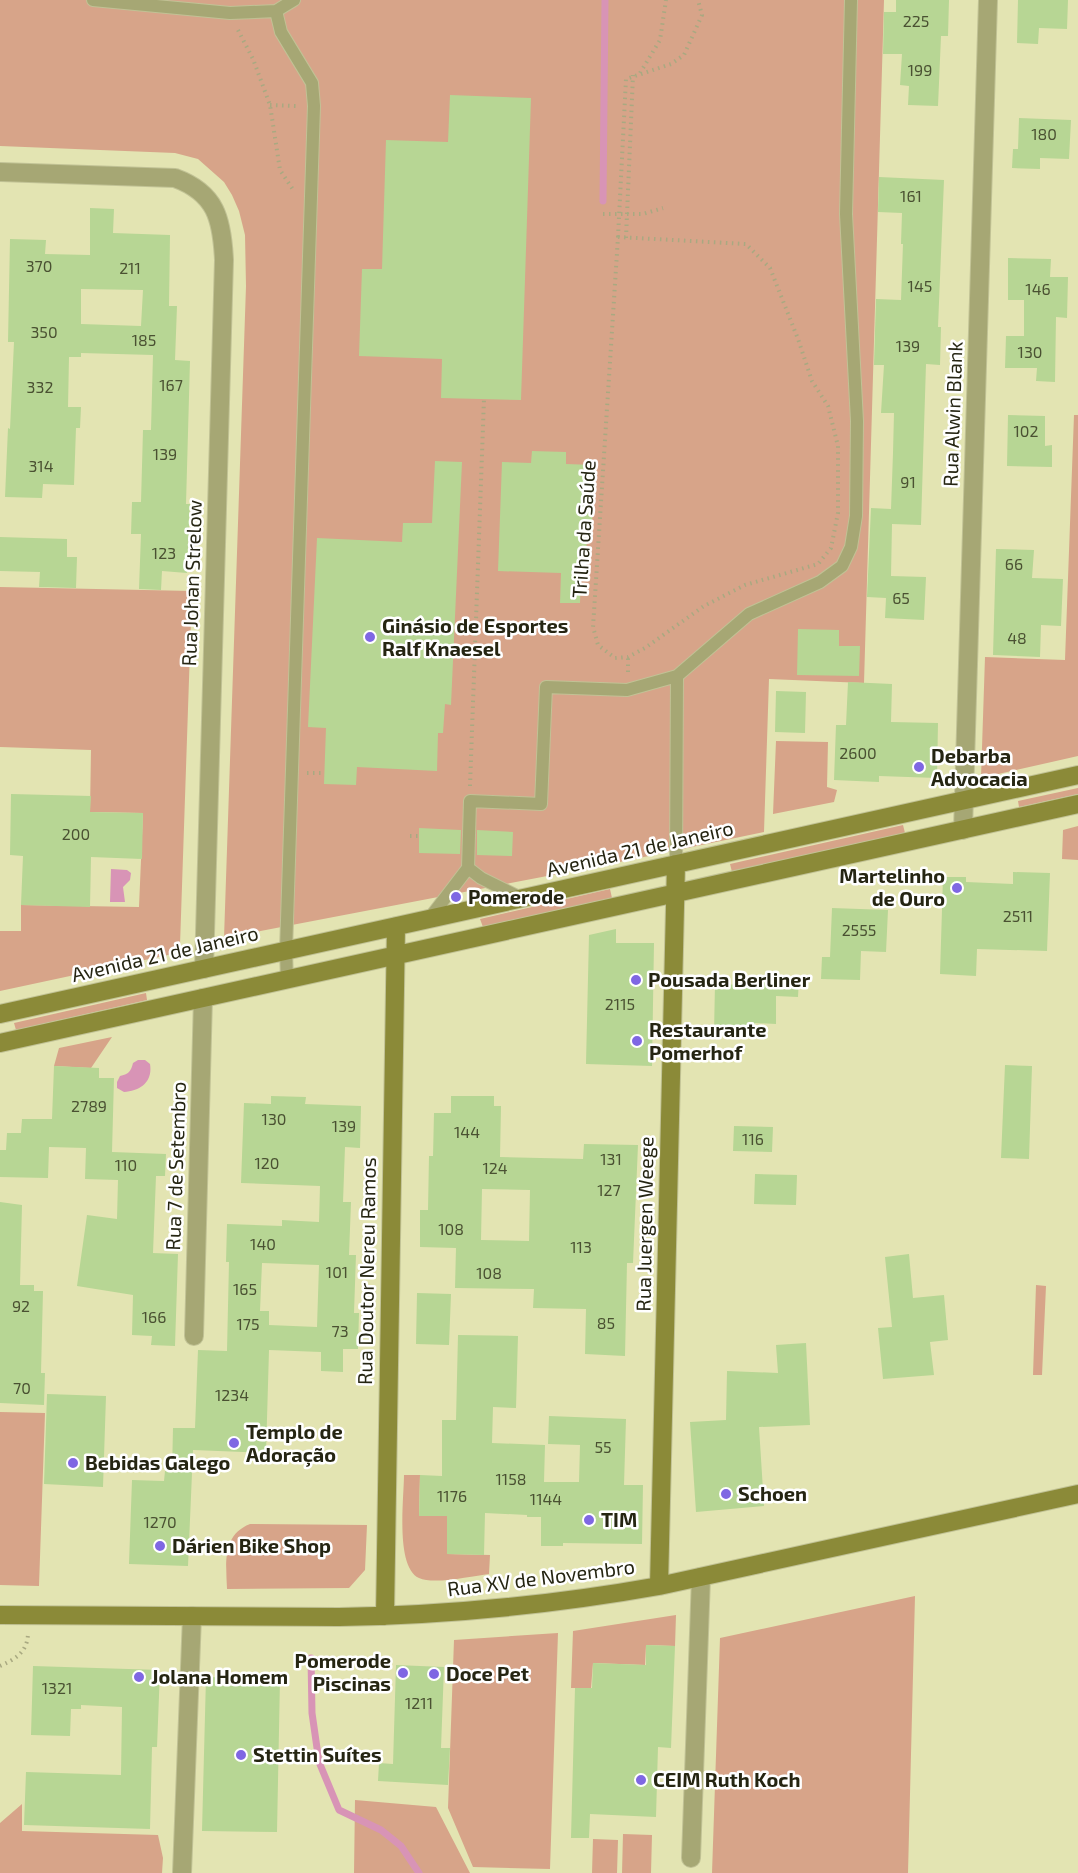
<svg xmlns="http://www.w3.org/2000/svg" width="1078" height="1873" font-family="'Exo 2',sans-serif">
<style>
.green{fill:#d7a489}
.water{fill:#d894b6}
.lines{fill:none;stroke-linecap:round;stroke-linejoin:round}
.stream{stroke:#d894b6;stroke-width:7}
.building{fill:#b7d694;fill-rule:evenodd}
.lane-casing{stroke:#c1c295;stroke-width:14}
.street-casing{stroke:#c1c295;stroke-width:20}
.secondary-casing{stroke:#c1c295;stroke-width:20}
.path{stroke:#a9a981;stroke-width:4;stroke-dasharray:1.5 4.5;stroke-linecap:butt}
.lane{stroke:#a6a774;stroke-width:12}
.street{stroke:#a6a774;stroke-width:18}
.secondary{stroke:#8b8a38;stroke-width:18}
.poi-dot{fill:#7f67e3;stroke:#fff;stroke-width:2}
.labels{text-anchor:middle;stroke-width:5;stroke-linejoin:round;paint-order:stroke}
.number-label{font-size:16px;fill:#4a5132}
.street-label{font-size:20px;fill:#252512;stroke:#fff}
.poi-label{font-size:20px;font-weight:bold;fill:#252512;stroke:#fff;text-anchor:start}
</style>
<rect width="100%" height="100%" fill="#e3e4b2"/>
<path class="green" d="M0,0H884L864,683L769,679L764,832L615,863L224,938L246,286L245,235L239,211L232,195L224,182L198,159L175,153L0,146Z
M1074,415H1078V756L981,778L985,657L1065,660Z
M0,587L192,591L180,945L168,955L0,991V931H21V905L139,907L143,813L90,812L91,750L0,747Z
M776,741L828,742L827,787L837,790L834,802L773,814Z
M1078,788V794L1019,807L1018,801Z
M903,825L905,833L732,872L730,864Z
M1078,826V860L1062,859L1063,830Z
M610,889L612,898L483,927L480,919Z
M146,993L147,1000L16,1030L14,1023Z
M112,1037L91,1068L54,1066L59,1048Z
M1036,1285L1046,1286L1042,1375H1033Z
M0,1412L45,1413L39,1586L0,1585Z
M404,1475H420L419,1516H447V1554L490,1555L489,1574C472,1576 434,1585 419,1578C395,1567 404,1498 404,1475Z
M250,1524L367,1525L365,1570L349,1588L227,1589C226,1563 222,1535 250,1524Z
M915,1596L908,1873H712L720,1638Z
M676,1615L675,1646L646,1645L645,1665L593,1663L591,1688H571L573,1631Z
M558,1633L550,1869L473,1867L448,1808L454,1640Z
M355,1800L436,1807L470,1873H354Z
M22,1804V1831L158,1835L163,1858L162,1873H0V1823Z
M623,1834L652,1835L651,1873H622Z
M593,1839L618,1840L617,1873H592Z"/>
<path class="water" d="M111,869L127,870L131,873L130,880L123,887L125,902H110Z
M138,1060H145L150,1064C153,1082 140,1091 124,1092L117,1088V1082L120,1076C128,1074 131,1072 133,1063Z"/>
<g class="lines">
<path class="stream" d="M603,201L605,0
M311,1658L312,1713L319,1762L339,1810L381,1830L401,1846L419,1873"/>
</g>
<path class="building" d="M896,0H949L948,36H941L938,106L908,105L909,86L900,85L902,54H883L884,12H896Z
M1018,0H1068L1067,29L1039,28L1038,44L1017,43Z
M450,95L531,98L521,400L441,398L442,359L359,356L362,269H382L386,140L448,142Z
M1019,118L1071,120L1069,159L1040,158V169L1012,168L1013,149H1018Z
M879,177L944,180L938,327H941L940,365L926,364L921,525L892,524L891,576L926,577L924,620L885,618L886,598L867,597L871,508L891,509L893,453L894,413H881L884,365H874L876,299L901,300L903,244H901L902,213L878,212Z
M90,208L114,209L113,233L170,235L169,306H177L175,360L190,361L186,504H190L187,573L162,571L161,590L139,589L141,534H131L132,502H141L143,430H151L153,355L81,353V357H69L68,407H81L80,428H76L74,485L43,484L42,498L5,497L8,428L10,429L14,342H8L10,239L46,240L45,254L90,255ZM81,289L143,290L141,326L81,324Z
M1008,258L1051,259L1050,277H1068L1067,318L1056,317L1055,382L1036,381L1037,368H1005L1006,336H1024V300H1008Z
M1008,415L1045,416V446L1052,445V467L1007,466Z
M532,451L566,452V464L594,465L592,524H587L586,574H581L580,603H560L561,573L498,571L502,462L531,463Z
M435,461L462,462L451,705L445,704L443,733H438L437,771L357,767L356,785L324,784L326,728L308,727L317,538L402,542L403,523H432Z
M0,537L67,539V557H77L76,588L39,587L40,572L0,571Z
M996,549L1034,550L1032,578L1063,579L1061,626L1041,625L1040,657L993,655Z
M798,629L839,630V646H860L859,676L797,675Z
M848,682L892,684L891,722L938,723L937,778L879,776V782L834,780L836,725H846Z
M776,691L806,692L805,733L775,732Z
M11,794L91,796L90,812L143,813L142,859L91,857L90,907L21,905L23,856L10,855Z
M419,828L461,830L460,854L419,853Z
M477,830L513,832L512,856L477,855Z
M1013,872L1050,873L1047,951L977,949L976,976L940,974L943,877H966V882L1013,884Z
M832,908L888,910L886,952L861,951L860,980L821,979L822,957H830Z
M616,929V943H654L652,1066L586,1064L589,935Z
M748,977L799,978L798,997L776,996V1024L755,1023L754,1034L714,1033L715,984L748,985Z
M1005,1065L1032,1066L1029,1159L1001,1158Z
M54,1066L99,1068V1078H114L112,1152L166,1154L165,1176H156L153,1253L178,1254L175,1346L151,1345L152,1336L132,1335L133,1295L77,1286L87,1215L117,1219L118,1180L85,1179L86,1148L49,1147L48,1178L0,1177V1150H6L7,1133H21L22,1119H52Z
M271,1096L306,1097L305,1104L361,1106L360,1148L345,1147L343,1202H351L349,1255H356L354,1313H359L358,1349H343V1372L321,1371V1352L269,1350L266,1453L193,1450L188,1566L129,1564L132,1480L164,1481L165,1471L172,1472L173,1428H195L198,1350L227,1351L229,1262H226L227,1224L282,1226V1220L319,1222L320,1186L241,1183L244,1103L271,1104ZM262,1263L319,1265L317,1327L269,1325V1311H260Z
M451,1096H494V1106H501L500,1157L583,1159L584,1144L638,1145L633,1263H627L625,1356L585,1354L586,1309L533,1308L534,1289L455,1288L456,1248L420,1247V1210H428L429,1156H433L434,1113H451ZM482,1189L530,1190L529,1241L481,1240Z
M734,1126L773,1127L772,1152L733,1151Z
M755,1174L797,1175L796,1205L754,1204Z
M0,1202L22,1205L20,1285H34V1291H43L41,1373H45L44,1405L0,1403Z
M909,1254L913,1298L944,1295L948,1340L930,1342L934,1375L883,1379L878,1328L892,1327L885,1257Z
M417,1293L451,1294L449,1345L416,1344Z
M458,1335L518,1336L516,1408L493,1407L492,1443L545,1445L544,1482H579L580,1445L548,1444L549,1416L626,1419L624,1485H643L642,1544L563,1543V1546H541V1517H527V1515L485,1513L484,1555L447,1554V1516H419L420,1475L442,1476V1420H456Z
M806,1343L810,1425L759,1427L764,1506L696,1512L690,1422L726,1420L727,1371L778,1373L776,1345Z
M47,1394L106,1396L103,1487L44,1484Z
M646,1645L675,1646L671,1748L658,1747L656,1817L590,1814L589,1838H571L575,1688H592L593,1663L646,1665Z
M396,1665L444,1667L441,1748H450L448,1785L378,1781L379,1763L393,1764Z
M33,1666L160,1670L157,1747H152L150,1829L24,1825L26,1772L121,1775L122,1707L81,1705V1709H71L70,1736L31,1735Z
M206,1677L280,1679L277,1832L202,1831Z"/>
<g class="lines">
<g class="lane-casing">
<path id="lane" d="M93,0L230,13L276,11
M676,864L677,676L749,614L820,582L842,566L851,547L856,516L857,421L846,214L851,0
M468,868L470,801L541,804L546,687L627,690L677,676
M429,919L468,868L481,878L521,898
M287,980L286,951L314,106L312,83L281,32L276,11L294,0"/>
</g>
<g class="street-casing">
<path id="street" d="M0,172L175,178C216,193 222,219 224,260L204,969
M963,830L988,0
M194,1336L203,998
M691,1858L701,1577
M182,1873L192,1616"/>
</g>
<g class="secondary-casing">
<path id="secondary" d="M0,1014L1078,775
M0,1043L1078,804
M659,1586L676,864
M0,1615L339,1617C446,1615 553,1605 659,1586L1078,1494
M385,1616L396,926"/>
</g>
<path class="path" d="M238,30L253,59L270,105L280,170L294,191
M640,73L660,40L666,0
M270,105L297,106
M603,214H643L663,208
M618,237L746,244L770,268L798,339L812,381L828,406L838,446V513L831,548L818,564L745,585L704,606L645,648L628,657L615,658L598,645L593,627Z
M618,237L626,79L671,64L684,55L702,15L698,0
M626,238L633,75
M628,672V657
M307,773H321
M470,786L484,399
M410,836H419
M0,1666C15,1659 27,1653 28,1634"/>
<use href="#lane" class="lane"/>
<use href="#street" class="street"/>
<use href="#secondary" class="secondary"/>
</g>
<g class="poi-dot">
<circle cx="370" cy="637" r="6"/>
<circle cx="919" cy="767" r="6"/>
<circle cx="957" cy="888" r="6"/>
<circle cx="456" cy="897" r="6"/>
<circle cx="636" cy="980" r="6"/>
<circle cx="637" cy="1041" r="6"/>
<circle cx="234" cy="1443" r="6"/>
<circle cx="73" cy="1463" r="6"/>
<circle cx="726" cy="1494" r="6"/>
<circle cx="589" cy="1520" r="6"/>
<circle cx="160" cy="1546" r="6"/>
<circle cx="403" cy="1673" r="6"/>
<circle cx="434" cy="1674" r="6"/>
<circle cx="139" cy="1677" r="6"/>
<circle cx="241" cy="1755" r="6"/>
<circle cx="641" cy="1780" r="6"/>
</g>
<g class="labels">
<g class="number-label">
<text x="916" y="27">225</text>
<text x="920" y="76">199</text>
<text x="1044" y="140">180</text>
<text x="911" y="202">161</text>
<text x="39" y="272">370</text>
<text x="130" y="274">211</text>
<text x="920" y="292">145</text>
<text x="1038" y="295">146</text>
<text x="44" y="338">350</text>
<text x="144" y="346">185</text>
<text x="908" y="352">139</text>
<text x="1030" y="358">130</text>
<text x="171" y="391">167</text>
<text x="40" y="393">332</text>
<text x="1026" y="437">102</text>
<text x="165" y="460">139</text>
<text x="41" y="472">314</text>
<text x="908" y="488">91</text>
<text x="164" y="559">123</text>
<text x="1014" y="570">66</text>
<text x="901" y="604">65</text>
<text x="1017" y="644">48</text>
<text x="858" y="759">2600</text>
<text x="76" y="840">200</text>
<text x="1018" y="922">2511</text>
<text x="859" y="936">2555</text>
<text x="620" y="1010">2115</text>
<text x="89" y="1112">2789</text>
<text x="274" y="1125">130</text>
<text x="344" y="1132">139</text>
<text x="467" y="1138">144</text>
<text x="753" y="1145">116</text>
<text x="611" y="1165">131</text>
<text x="267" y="1169">120</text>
<text x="126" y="1171">110</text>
<text x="495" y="1174">124</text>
<text x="609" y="1196">127</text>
<text x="451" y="1235">108</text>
<text x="263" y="1250">140</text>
<text x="581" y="1253">113</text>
<text x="337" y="1278">101</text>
<text x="489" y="1279">108</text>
<text x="245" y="1295">165</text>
<text x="21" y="1312">92</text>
<text x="154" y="1323">166</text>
<text x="606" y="1329">85</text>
<text x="248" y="1330">175</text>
<text x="340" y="1337">73</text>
<text x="22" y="1394">70</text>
<text x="232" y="1401">1234</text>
<text x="603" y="1453">55</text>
<text x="511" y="1485">1158</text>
<text x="452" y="1502">1176</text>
<text x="546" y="1505">1144</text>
<text x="160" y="1528">1270</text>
<text x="57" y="1694">1321</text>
<text x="419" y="1709">1211</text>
</g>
<g class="street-label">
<text transform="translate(953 414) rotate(-88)" y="7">Rua Alwin Blank</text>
<text transform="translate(584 529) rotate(-86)" y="7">Trilha da Saúde</text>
<text transform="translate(192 583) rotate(-88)" y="7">Rua Johan Strelow</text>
<text transform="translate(640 849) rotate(-13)" y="7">Avenida 21 de Janeiro</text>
<text transform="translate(165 954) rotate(-13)" y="7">Avenida 21 de Janeiro</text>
<text transform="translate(176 1166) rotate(-88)" y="7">Rua 7 de Setembro</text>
<text transform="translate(645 1224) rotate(-89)" y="7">Rua Juergen Weege</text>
<text transform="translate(367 1271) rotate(-89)" y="7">Rua Doutor Nereu Ramos</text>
<text transform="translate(541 1578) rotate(-7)" y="7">Rua XV de Novembro</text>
</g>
<g class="poi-label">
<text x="382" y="633">Ginásio de Esportes<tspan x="382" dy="23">Ralf Knaesel</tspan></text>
<text x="931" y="763">Debarba<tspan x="931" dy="23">Advocacia</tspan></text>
<text x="945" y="883" text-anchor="end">Martelinho<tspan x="945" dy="23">de Ouro</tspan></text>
<text x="468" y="904">Pomerode</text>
<text x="648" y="987">Pousada Berliner</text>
<text x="649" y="1037">Restaurante<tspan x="649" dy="23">Pomerhof</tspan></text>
<text x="246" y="1439">Templo de<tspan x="246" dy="23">Adoração</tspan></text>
<text x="85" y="1470">Bebidas Galego</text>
<text x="738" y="1501">Schoen</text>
<text x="601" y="1527">TIM</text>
<text x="172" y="1553">Dárien Bike Shop</text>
<text x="391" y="1668" text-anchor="end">Pomerode<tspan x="391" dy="23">Piscinas</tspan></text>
<text x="446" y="1681">Doce Pet</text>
<text x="151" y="1684">Jolana Homem</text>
<text x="253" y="1762">Stettin Suítes</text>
<text x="653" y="1787">CEIM Ruth Koch</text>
</g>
</g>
</svg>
